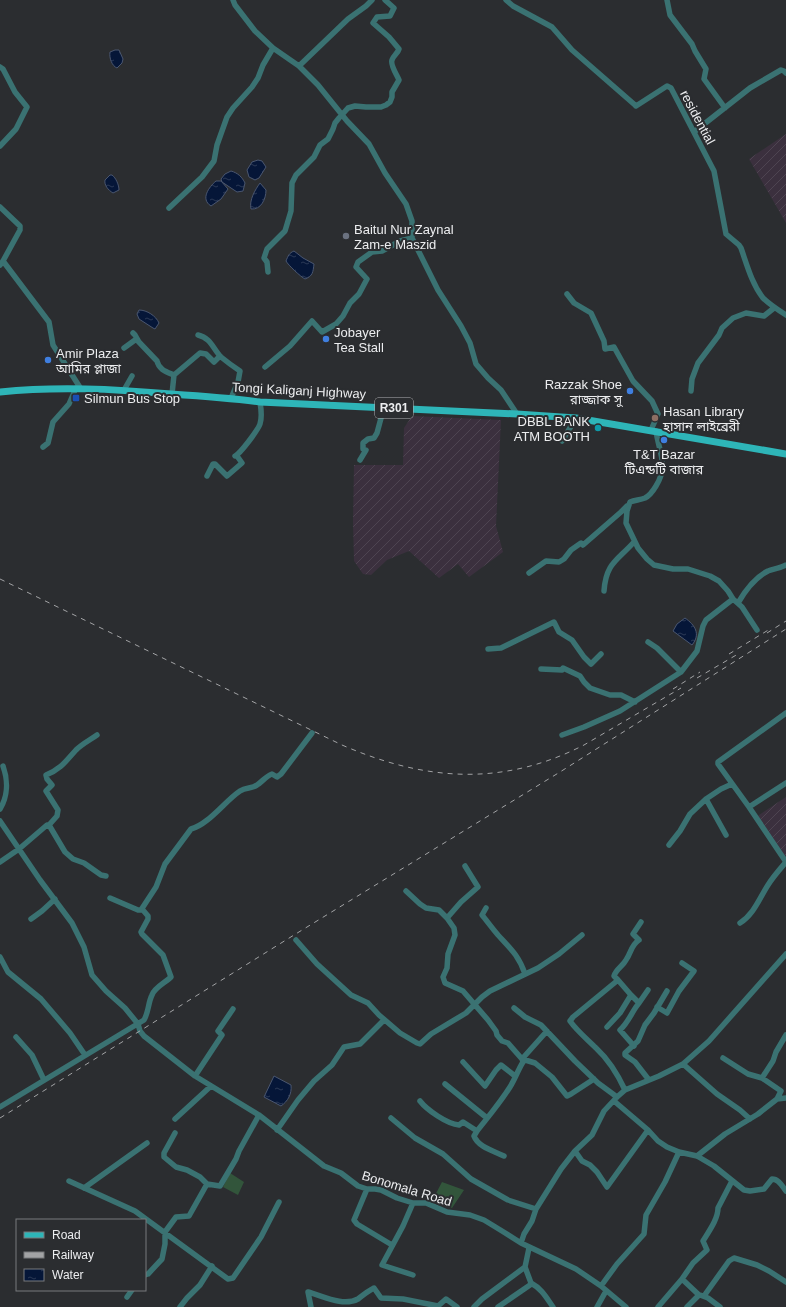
<svg xmlns="http://www.w3.org/2000/svg" width="786" height="1307" font-family="Arial,'Noto Sans Bengali',sans-serif">
<style>
.industrial{fill:url(#industrial-furrows)}
.green{fill:#32553b}
.water{fill:url(#water-ripples);stroke:#4a566f}
.lines{fill:none;stroke-linecap:round;stroke-linejoin:round}
.minor{stroke:#3a7272;stroke-width:5.5}
.major{stroke:#2eb5b8;stroke-width:7}
.rail{stroke:#a2a3a5;stroke-width:1;stroke-dasharray:5 5;stroke-linecap:butt}
.worship-dot{fill:#6b7280;stroke:#2b2d30;stroke-width:1.5}
.shop-dot{fill:#3f7fe0;stroke:#2b2d30;stroke-width:1.5}
.transit-dot{fill:#1a4fb4;stroke:#2b2d30;stroke-width:1.5}
.education-dot{fill:#8d6e63;stroke:#2b2d30;stroke-width:1.5}
.culture-dot{fill:#0f9aa8;stroke:#2b2d30;stroke-width:1.5}
.labels{text-anchor:middle;stroke-width:4;stroke-linejoin:round;paint-order:stroke}
.shield{fill:#2b2d30;stroke:#b2b3b6;stroke-width:1}
.shield-label{font-size:12px;font-weight:bold;fill:#ecedef}
.street-label{font-size:13px;fill:#ecedef;stroke:#2b2d30}
.poi-label{font-size:13px;fill:#ecedef;stroke:#2b2d30;text-anchor:start}
</style>
<defs>
<pattern id="industrial-furrows" width="10" height="10" patternUnits="userSpaceOnUse"><rect width="10" height="10" fill="#3b303e"/><path d="M-1 1l2-2M0 10L10 0M9 11l2-2" fill="none" stroke="#4e4451"/></pattern>
<pattern id="water-ripples" width="26" height="14" patternUnits="userSpaceOnUse"><rect width="26" height="14" fill="#051638"/><path d="M2 4q2-2 4 0t4 0M15 11q2-2 4 0t4 0" fill="none" stroke="#2a3855"/></pattern>
</defs>
<rect width="100%" height="100%" fill="#2b2d30"/>
<path class="industrial" d="M786,134V223L749,159Z
M412,416L501,420L496,526L503,552L469,577L458,564L439,578L409,551L387,560L371,575L363,574L354,561L353,522L354,465H403L404,428Z
M786,797V860L756,817Z"/>
<path class="green" d="M230,1173L244,1182L238,1195L223,1187Z
M442,1182L464,1190L452,1208L432,1201Z"/>
<path class="water" d="M115,50H119L123,59L122,63L117,68C112,66 109,58 110,52Z
M258,160L262,161L266,167L259,178L255,180L249,177L247,170L252,162Z
M231,171C238,173 242,177 245,183L243,191L237,192L222,182L221,179L225,174Z
M110,175H112C116,178 119,185 119,190L113,193C108,190 104,185 105,180Z
M216,181H221L228,189L221,199L211,206C200,199 209,187 216,181Z
M260,183L266,190C266,199 261,210 251,209C249,200 255,190 260,183Z
M294,251L303,258L314,264C313,272 313,276 305,279C301,277 288,265 286,261C288,256 289,253 294,251Z
M139,310C147,310 156,316 159,323L155,329L153,328L139,319L137,314Z
M685,618C695,625 701,634 692,645L673,631L677,624Z
M274,1076L291,1085C292,1094 288,1101 281,1106L264,1097Z"/>
<g class="lines">
<path class="minor" d="M233,0L235,5L255,31L273,48L299,66L318,85L347,121L369,144L385,173L406,204L412,221V238L438,290L461,326L470,343L476,364L488,378L501,390L517,414
M506,0L513,6L552,27L572,50L635,105L636,106L667,86L671,88L714,171L726,234L739,245L741,248C747,265 752,284 763,298C770,305 778,310 786,315
M667,0L670,15L692,44L695,51L706,69L704,79L725,108
M299,66L348,19L366,6L372,0
M0,67L3,69L15,92L27,107L16,129L0,146
M694,132L750,88L781,70L784,71L786,73
M0,207L20,226V230L3,261
M169,208L202,177L214,161L217,145L227,117L233,108L252,87L258,78L263,65L273,48
M0,265L3,261L49,322L53,345L81,389
M268,272L267,262L264,258L267,249L285,231L291,211L292,183L296,175L314,157L320,145L328,139L333,129L335,123L339,118L348,108L355,106L366,107H381L386,105L390,102L392,97V92L399,80C397,75 390,65 392,60C393,56 398,53 399,49L389,37L373,23L377,17L390,16L394,8L385,0
M567,294L574,303L591,313L604,341L605,349L614,347L633,381L652,401L658,414L651,430
M133,333L135,335L139,342
M198,335C211,338 213,349 221,357C227,362 234,367 240,371L238,382L231,398
M124,348L135,340H137L157,361C159,370 167,372 174,375
M265,367L290,346L312,321L322,332L336,324L343,316L350,303L359,294L367,279L356,267L358,262L372,252L382,251L400,241L412,238
M124,390L132,376
M691,391L692,379L698,363L719,335L722,328L733,318L746,313L764,316L774,308
M172,394L174,375L200,353L206,354L214,362L220,356
M656,431C659,453 669,465 656,486C653,491 649,496 645,498C640,500 635,500 630,502L627,511L626,523L638,548L647,559L654,565L673,569H688L710,576L719,581L728,591L733,599L742,607L757,630
M562,441L576,418
M43,447L48,443L53,422L69,404L76,388
M235,456C240,454 258,430 260,424C262,418 261,408 260,402
M360,460L366,450L363,449V443L368,439L374,438L377,433L384,407
M207,476L213,464H215L227,476L242,463L237,456
M529,573L546,561L559,562L564,559L571,550L581,543L583,545L621,512L627,506
M604,591C606,563 617,561 634,542
M738,603C745,591 756,577 768,571C774,569 780,568 786,565
M648,642L657,648L681,672
M488,649L501,648L554,622L559,632L572,640L584,657L591,664L601,654
M541,669L562,670L563,668L580,676L584,682L590,688L610,695H621L635,702
M786,713L718,762V764L749,807L786,862
M562,735L584,727L620,711L681,672L697,651L703,626L706,620L733,599
M706,799L726,835
M749,807L786,783
M0,809C8,796 8,780 3,766
M0,821L40,880L72,923L84,947L92,975L106,991L125,1008L138,1024L140,1031L144,1036L195,1076L259,1115L324,1166L341,1173L358,1186L367,1189H375L381,1190L397,1198L413,1203H426L447,1212L470,1215L484,1220L502,1231L521,1243L576,1269L601,1286L626,1307
M49,825L57,816L58,810L46,791L52,785L47,779L46,775C61,769 66,761 76,750C82,744 90,740 97,735
M669,845L680,831L690,814L706,799L721,789L732,784
M0,862L19,849L47,825H49L65,852L73,859L84,863L101,875L106,876
M406,891L420,904L426,908L439,910L447,918L454,928L455,935L448,954L447,968L443,977L445,983L463,991L488,1020L496,1031L497,1035L502,1041L508,1043L522,1059L547,1031
M110,898L138,910H141L156,887L165,864L191,829C209,824 225,801 240,791C246,787 252,789 257,785C262,782 266,776 272,774L277,777L281,774L312,733
M486,908L482,915C487,921 492,928 498,935C511,949 519,956 525,974
M447,918L461,902L478,887L465,866
M31,919L42,911L55,899
M740,923C754,914 759,899 768,885C773,877 780,869 786,862
M296,940L317,964L351,995L368,1003L379,1015L400,1033L417,1043L420,1044L431,1034L466,1013L482,997L490,991L538,968L559,954L582,935
M0,957L8,972L41,999L70,1033L85,1055
M631,995L639,1003C632,1011 629,1022 620,1030L634,1046
M639,1003L648,990
M657,1007L667,1013L679,991L694,971L682,963
M514,1008L525,1017L541,1025L575,1061L598,1083L617,1097
M607,1027L620,1013L631,995L618,980
M16,1037L32,1055L44,1080
M723,1058L748,1074L762,1078L781,1091L777,1099
M463,1062L485,1086L496,1070L501,1065L515,1076
M683,1064L717,1094L740,1110L750,1119
M195,1076L222,1035L218,1031L233,1009
M762,1078L773,1061L776,1052L786,1035
M649,1080L635,1062L625,1055V1053L638,1041L645,1025L654,1013L667,991
M445,1084L487,1118
M625,1090C618,1075 609,1060 596,1048C587,1039 577,1031 570,1021L573,1017L618,980L614,976C616,969 623,966 626,960C631,953 631,945 639,940L633,934L641,922
M420,1101C427,1110 447,1124 459,1125L463,1122L477,1131
M614,1101L648,1130L658,1141L667,1147L679,1152L697,1156L714,1166L744,1190L750,1191L764,1189L772,1179C779,1179 782,1186 786,1191
M0,1107L144,1020C149,1011 148,1003 152,995C155,987 165,983 171,977L163,955L142,934L141,932L148,919V916L142,909
M391,1118L415,1138L443,1154L471,1179L508,1200L536,1209
M175,1119L211,1086
M277,1130L298,1100L314,1081L332,1065L344,1047L360,1044L384,1020
M175,1133L164,1153V1157L176,1167L187,1170L200,1177L207,1184
M575,1151L582,1161L590,1165L597,1172L607,1187L648,1130
M504,1156C494,1151 478,1147 474,1136L477,1131C488,1117 500,1103 510,1087C515,1079 518,1070 523,1062L522,1059L535,1063L552,1077L567,1096L571,1094L594,1079
M697,1156L725,1134L758,1114L777,1099L786,1098
M69,1181L135,1211L228,1279L233,1278L261,1237L279,1202
M84,1188L147,1143
M367,1189L354,1220L357,1224L392,1245
M521,1243L524,1234L532,1221L536,1209L561,1169L575,1151L592,1135L604,1111L617,1097L625,1090L659,1076L683,1064L709,1041L786,954
M145,1275L148,1274L162,1259L165,1244V1232L176,1217L189,1216L207,1184L220,1186L236,1159L239,1151L259,1115
M413,1275L382,1265L403,1226L413,1203
M531,1283C542,1289 546,1297 553,1307
M601,1286L617,1264L644,1234L646,1215L665,1182L679,1152
M700,1295L708,1298L720,1307
M704,1296L729,1261L734,1258L757,1265L769,1271L786,1282
M127,1297L132,1290
M180,1307L187,1298L200,1285L212,1266
M311,1307L308,1292C323,1296 343,1307 358,1299C363,1295 368,1291 374,1288L381,1298L403,1299L438,1306L446,1299L457,1307
M474,1307L482,1299L525,1267
M498,1307L530,1285L531,1283L525,1267L529,1248
M597,1307L606,1291
M658,1307L682,1279
M687,1307L699,1295L682,1279L693,1263L707,1250L703,1241C709,1231 718,1219 718,1208L732,1181"/>
<path class="major" d="M0,392C57,386 114,389 171,394C201,396 230,398 260,402L517,414L576,418L786,454"/>
<path class="rail" d="M0,579L342,745C425,781 502,787 584,745L681,688
M767,633L786,621
M729,654L770,629
M697,678L738,654
M673,689L700,672
M0,1118L294,935L560,772L786,629"/>
</g>
<circle class="worship-dot" cx="346" cy="236" r="4"/>
<g class="shop-dot">
<circle cx="326" cy="339" r="4"/>
<circle cx="48" cy="360" r="4"/>
<circle cx="630" cy="391" r="4"/>
<circle cx="664" cy="440" r="4"/>
</g>
<rect class="transit-dot" x="72" y="394" width="8" height="8" rx="2"/>
<circle class="education-dot" cx="655" cy="418" r="4"/>
<circle class="culture-dot" cx="598" cy="428" r="4"/>
<g class="labels">
<rect class="shield" x="375" y="398" width="38" height="20" rx="3"/>
<g class="shield-label">
<text x="394" y="412">R301</text>
</g>
<g class="street-label">
<text transform="translate(698 117) rotate(62)" y="5">residential</text>
<text transform="translate(299 390) rotate(3)" y="5">Tongi Kaliganj Highway</text>
<text transform="translate(407 1188) rotate(17)" y="5">Bonomala Road</text>
</g>
<g class="poi-label">
<text x="354" y="234">Baitul Nur Zaynal<tspan x="354" dy="15">Zam-e Maszid</tspan></text>
<text x="334" y="337">Jobayer<tspan x="334" dy="15">Tea Stall</tspan></text>
<text x="56" y="358">Amir Plaza<tspan x="56" dy="15">আমির প্লাজা</tspan></text>
<text x="622" y="389" text-anchor="end">Razzak Shoe<tspan x="622" dy="15">রাজ্জাক সু</tspan></text>
<text x="84" y="403">Silmun Bus Stop</text>
<text x="663" y="416">Hasan Library<tspan x="663" dy="15">হাসান লাইব্রেরী</tspan></text>
<text x="590" y="426" text-anchor="end">DBBL BANK<tspan x="590" dy="15">ATM BOOTH</tspan></text>
<text x="664" y="459" text-anchor="middle">T&amp;T Bazar<tspan x="664" dy="15">টিএন্ডটি বাজার</tspan></text>
</g>
</g>
<rect x="16" y="1219" width="130" height="72" fill="#2b2d30" stroke="#787a7c"/>
<rect x="24" y="1232" width="20" height="6" fill="#2eb5b8" stroke="#787a7c"/>
<text x="52" y="1239" font-size="12" fill="#ecedef">Road</text>
<rect x="24" y="1252" width="20" height="6" fill="#a2a3a5" stroke="#787a7c"/>
<text x="52" y="1259" font-size="12" fill="#ecedef">Railway</text>
<rect x="24" y="1269" width="20" height="12" fill="url(#water-ripples)" stroke="#787a7c"/>
<text x="52" y="1279" font-size="12" fill="#ecedef">Water</text>
</svg>
